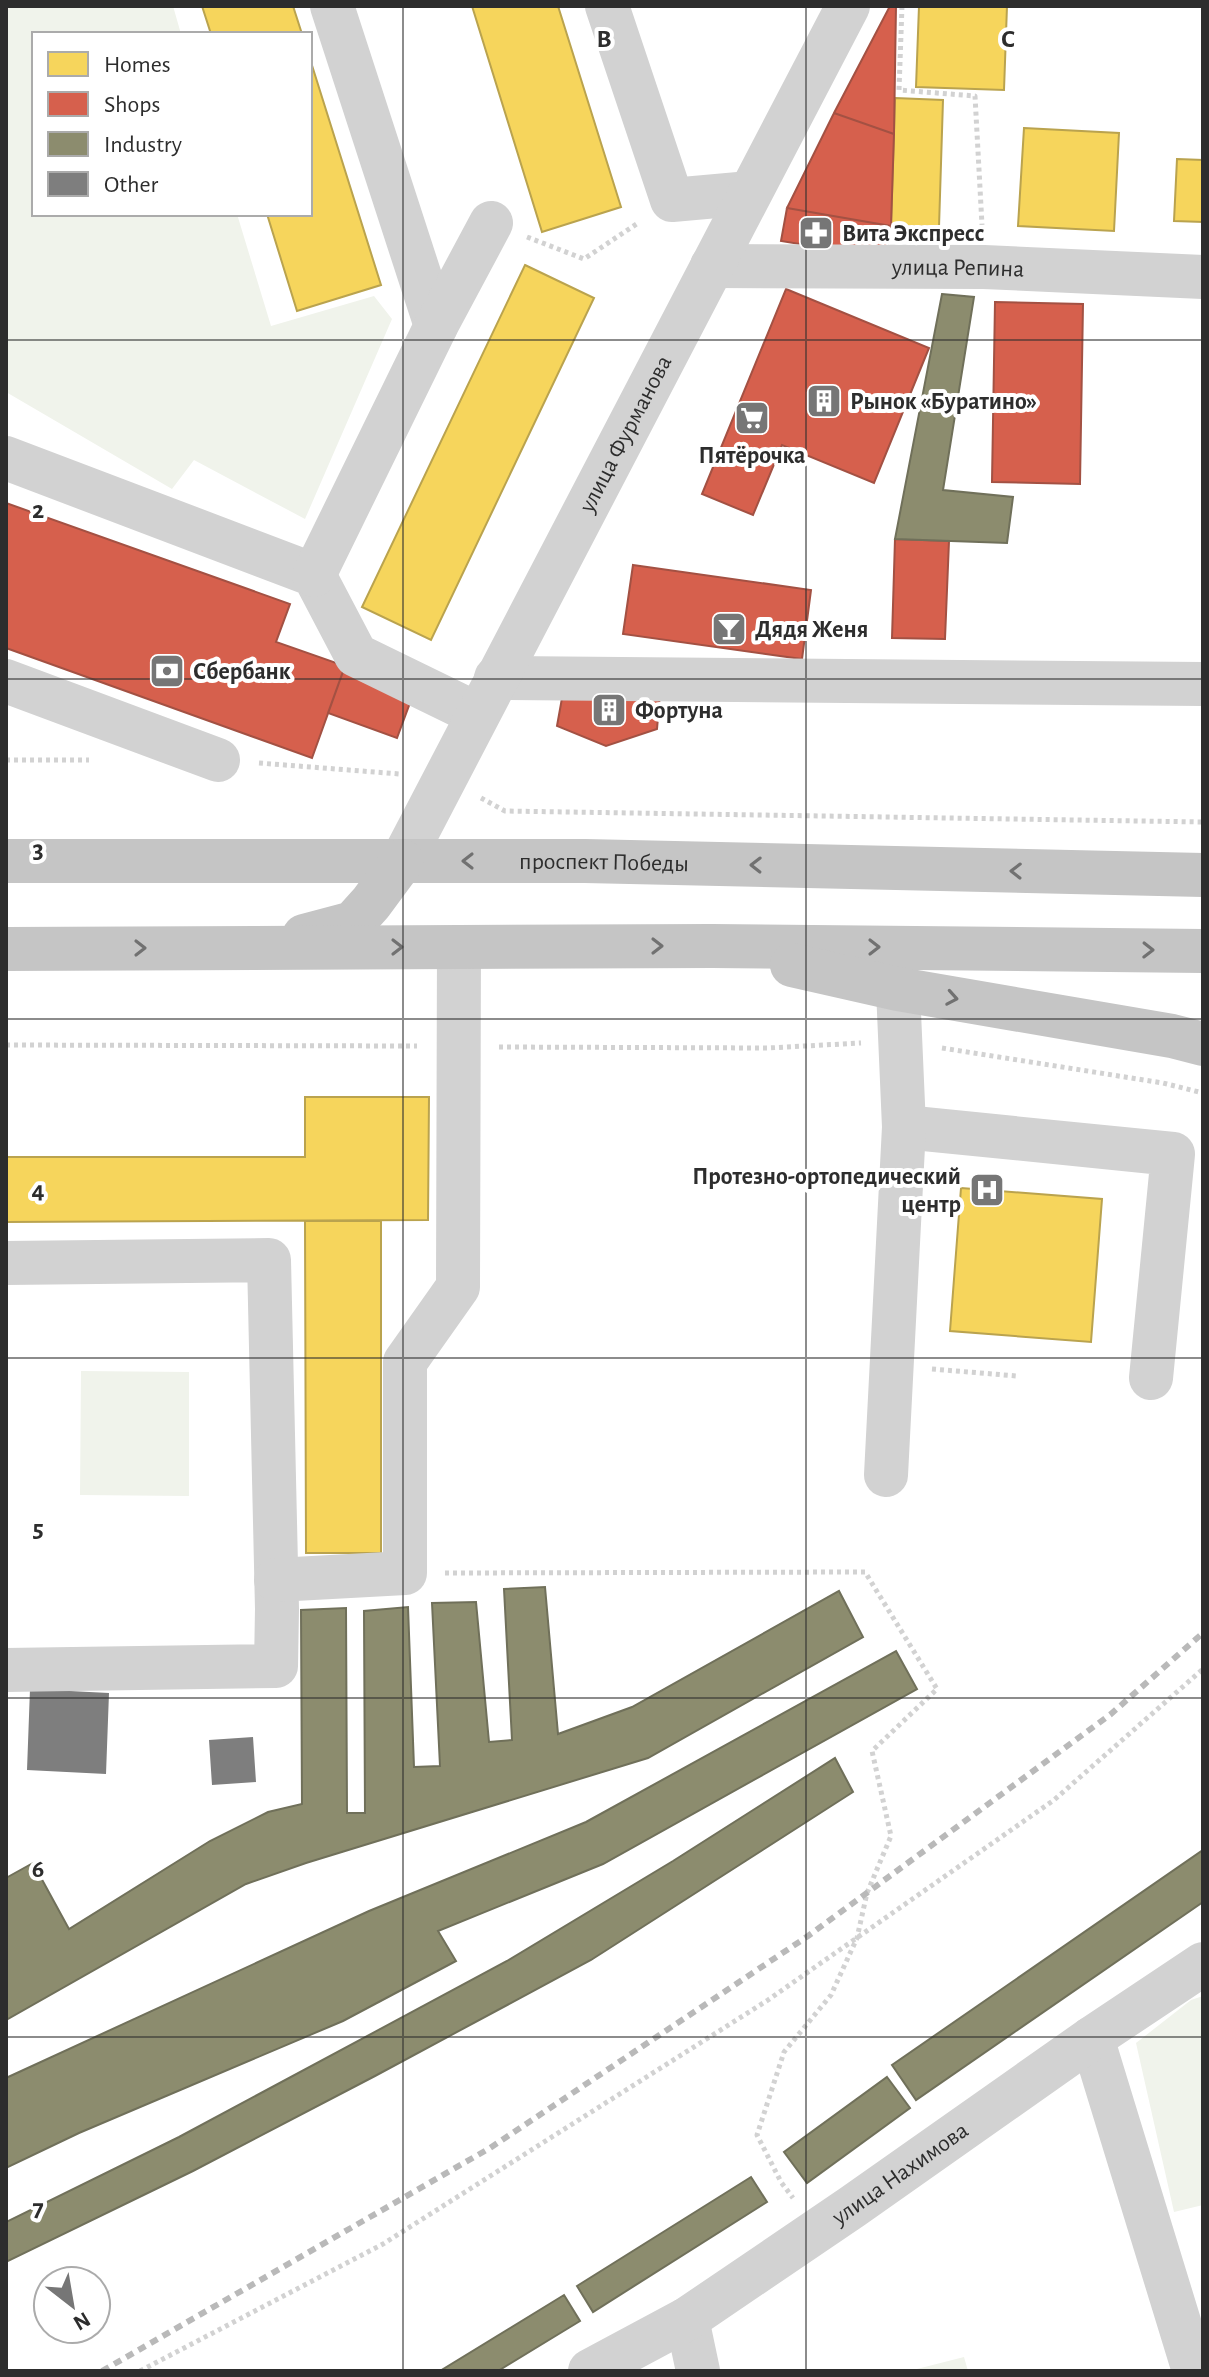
<svg xmlns="http://www.w3.org/2000/svg" width="1209" height="2377" font-family="'Alegreya Sans',sans-serif">
<style>
.green{fill:#f0f3eb}
.homes{fill:#f6d55c;stroke:#baa34e;stroke-width:2}
.shops{fill:#d6604d;stroke:#a35143;stroke-width:2}
.industry{fill:#8c8c6e;stroke:#70705a;stroke-width:2}
.building{fill:#7e7e7e}
.lines{fill:none;stroke-linecap:round;stroke-linejoin:round}
.path{stroke:#d2d2d2;stroke-width:5;stroke-dasharray:4 4;stroke-linecap:butt}
.minor{stroke:#d2d2d2;stroke-width:44}
.major{stroke:#c5c5c5;stroke-width:44}
.rail{stroke:#b9b9b9;stroke-width:6;stroke-dasharray:8 6;stroke-linecap:butt}
.oneway{stroke:#717171}
.grid{fill:none;stroke:#2d2d2d;stroke-width:2;stroke-opacity:0.55}
.labels{text-anchor:middle;stroke-width:8;stroke-linejoin:round;paint-order:stroke}
.poi-label{font-size:24px;font-weight:bold;fill:#2d2d2d;stroke:#fff;text-anchor:start}
.street-label{font-size:24px;fill:#2d2d2d;stroke:#fff}
.grid-label{font-size:26px;text-anchor:middle;font-weight:bold;fill:#2d2d2d;stroke:#fff;stroke-width:8;stroke-linejoin:round;paint-order:stroke}
</style>
<rect width="100%" height="100%" fill="#fff"/>
<path class="green" d="M6,6H173L181,34H34V214H237L271,326L374,296L392,319L305,519L194,460L172,489L6,392Z
M81,1371L189,1372V1496L80,1495Z
M1203,1996V2205L1174,2212L1136,2043L1191,2000Z
M964,2357L968,2371H909Z"/>
<path class="homes" d="M202,6H293L302,34H211Z
M472,6H558L621,207L542,232Z
M919,6H1007L1004,90L916,87Z
M310,59L381,285L297,311L267,214H310Z
M895,98L943,100L939,227L891,226Z
M1024,128L1119,133L1114,231L1018,226Z
M1177,159L1203,160V222L1174,221Z
M525,265L594,298L431,640L362,607Z
M305,1097H429L428,1220L6,1222V1157H305Z
M961,1188L1102,1199L1091,1342L950,1331Z
M305,1221H381V1553H306Z"/>
<path class="shops" d="M890,6H896L894,134L834,113Z
M834,113L894,134L891,226L787,208Z
M787,208L891,226L885,258L781,241Z
M786,289L929,348L874,483L782,445L753,515L702,494Z
M995,302L1083,304L1080,484L992,482Z
M6,503L290,604L276,642L345,666L312,758L6,648Z
M895,539L949,541L945,639L892,638Z
M633,565L811,590L802,659L623,634Z
M345,666L414,692L397,738L328,713Z
M564,687L660,694L657,729L606,746L557,726Z"/>
<path class="industry" d="M942,294L974,297L943,490L1013,497L1007,543L895,539Z
M545,1587L558,1734L632,1707L839,1591L863,1637L648,1758L306,1863L246,1884L6,2020V1878L33,1863L69,1929L210,1841L268,1812L302,1804L301,1610L346,1608L347,1813H365L364,1611L408,1607L414,1767L440,1766L432,1603L476,1602L489,1742L512,1740L504,1589Z
M896,1651L917,1689L603,1864L438,1931L456,1961L343,2021L79,2133L6,2168V2078L369,1911L586,1822Z
M835,1758L853,1792L591,1960L375,2076L193,2171L6,2262V2222L179,2137L507,1961L673,1861Z
M1203,1850V1902L916,2100L892,2065Z
M887,2077L910,2108L807,2183L784,2152Z
M751,2177L767,2202L593,2312L577,2286Z
M564,2295L580,2321L498,2371H440Z"/>
<path class="building" d="M30,1689L109,1693L106,1774L27,1770Z
M253,1737L256,1782L212,1785L209,1740Z"/>
<g class="lines">
<path class="path" d="M902,6L899,90L975,96L982,225
M527,237L584,259L638,223
M6,760H89
M259,763L400,774
M481,798L505,811L1203,822
M6,1045L417,1046
M499,1047L768,1048L861,1043
M942,1048L1163,1083L1203,1093
M932,1369L1017,1376
M445,1573L865,1572L937,1689L872,1751L891,1836L867,1893L857,1938L831,1995L784,2052L757,2135L781,2182L793,2198
M140,2371L383,2244L768,2000L1054,1800L1203,1669"/>
<g class="minor">
<path d="M332,6L436,326"/>
<path d="M607,6L672,200L750,193"/>
<path id="s1" d="M712,266L984,267L1203,277"/>
<path d="M6,458L314,575L356,655L477,714"/>
<path d="M314,575L436,326L491,223"/>
<path d="M496,678L1203,684"/>
<path d="M6,681L218,760"/>
<path id="s2" d="M402,861L848,6"/>
<path d="M904,1127L1173,1154L1151,1378"/>
<path d="M6,1263L269,1260L277,1609L276,1666L6,1670"/>
<path d="M886,1475L904,1127L898,989"/>
<path d="M276,1580L405,1573V1362L458,1287L459,947"/>
<path d="M1092,2038L1194,2371"/>
<path d="M687,2319L698,2371"/>
<path id="s3" d="M590,2371L687,2319L852,2207L1092,2038L1203,1964"/>
</g>
<g class="major">
<path id="s4" d="M6,861H585L1203,875"/>
<path d="M304,936L353,923L371,903L402,861"/>
<path d="M6,949L712,946L1203,951"/>
<path d="M792,965L898,989L1172,1036L1203,1044"/>
</g>
<path class="rail" d="M102,2371L490,2148L808,1936L1111,1714L1203,1633"/>
</g>
<defs><path id="oneway-chevron" d="M-2-3.5L2.5 0L-2 3.5" fill="none" stroke-width="1.6" stroke-linecap="round" stroke-linejoin="round" transform="scale(2)"/></defs>
<g class="oneway">
<use href="#oneway-chevron" transform="translate(468 861) rotate(180)"/>
<use href="#oneway-chevron" transform="translate(756 865) rotate(-179)"/>
<use href="#oneway-chevron" transform="translate(1016 871) rotate(-179)"/>
<use href="#oneway-chevron" transform="translate(657 946)"/>
<use href="#oneway-chevron" transform="translate(397 947)"/>
<use href="#oneway-chevron" transform="translate(874 947)"/>
<use href="#oneway-chevron" transform="translate(140 948)"/>
<use href="#oneway-chevron" transform="translate(1148 950) rotate(1)"/>
<use href="#oneway-chevron" transform="translate(952 998) rotate(10)"/>
</g>
<path class="grid" d="M403,6V2371M806,6V2371M6,340H1203M6,679H1203M6,1019H1203M6,1358H1203M6,1698H1203M6,2037H1203"/>
<defs>
<g id="pharmacy-square" transform="scale(1.8)"><rect x="-9" y="-9" width="18" height="18" rx="4" fill="#767676" stroke="#fff"/><path d="M-2-6h4v4h4v4h-4v4h-4v-4h-4v-4h4Z" fill="#fff"/></g>
<g id="building-square" transform="scale(1.8)"><rect x="-9" y="-9" width="18" height="18" rx="4" fill="#767676" stroke="#fff"/><path d="M-4-6H4V6H1V3H-1V6H-4ZM-2.5-4.3h1.7v1.8h-1.7ZM.8-4.3h1.7v1.8H.8ZM-2.5-1h1.7V.8h-1.7ZM.8-1h1.7V.8H.8Z" fill="#fff"/></g>
<g id="supermarket-square" transform="scale(1.8)"><rect x="-9" y="-9" width="18" height="18" rx="4" fill="#767676" stroke="#fff"/><path d="M-6-5.5h2.5l.6 2H6L4.5 2H-2.5L-4.4-4H-6ZM-1.5 3.2a1.3 1.3 0 1 0 .1 0ZM3 3.2a1.3 1.3 0 1 0 .1 0Z" fill="#fff"/></g>
<g id="bar-square" transform="scale(1.8)"><rect x="-9" y="-9" width="18" height="18" rx="4" fill="#767676" stroke="#fff"/><path d="M-6-5H6L.8 .8V4.5H3.5V6h-7V4.5H-.8V.8Z" fill="#fff"/></g>
<g id="bank-square" transform="scale(1.8)"><rect x="-9" y="-9" width="18" height="18" rx="4" fill="#767676" stroke="#fff"/><path d="M-6-4H6V4H-6ZM0-2.3a2.3 2.3 0 1 0 0 4.6a2.3 2.3 0 1 0 0-4.6Z" fill="#fff"/></g>
<g id="hospital-square" transform="scale(1.8)"><rect x="-9" y="-9" width="18" height="18" rx="4" fill="#767676" stroke="#fff"/><path d="M-5-5h3v3.5h4V-5h3V5h-3V1.5h-4V5h-3Z" fill="#fff"/></g>
</defs>
<g fill-rule="evenodd">
<use href="#pharmacy-square" x="816" y="233"/>
<use href="#building-square" x="824" y="401"/>
<use href="#supermarket-square" x="752" y="418"/>
<use href="#bar-square" x="729" y="629"/>
<use href="#bank-square" x="167" y="671"/>
<use href="#building-square" x="609" y="710"/>
<use href="#hospital-square" x="987" y="1190"/>
</g>
<g class="labels">
<g class="poi-label">
<text x="842" y="241">Вита Экспресс</text>
<text x="850" y="409">Рынок «Буратино»</text>
<text x="752" y="463" text-anchor="middle">Пятёрочка</text>
<text x="755" y="637">Дядя Женя</text>
<text x="193" y="679">Сбербанк</text>
<text x="635" y="718">Фортуна</text>
<text x="961" y="1184" text-anchor="end">Протезно-ортопедический<tspan x="961" dy="28">центр</tspan></text>
</g>
<g class="street-label">
<text dy="8" stroke="none"><textPath href="#s1" startOffset="246">улица Репина</textPath></text>
<text dy="8" stroke="none"><textPath href="#s2" startOffset="482">улица Фурманова</textPath></text>
<text dy="8" stroke="none"><textPath href="#s4" startOffset="598">проспект Победы</textPath></text>
<text dy="8" stroke="none"><textPath href="#s3" startOffset="368">улица Нахимова</textPath></text>
</g>
</g>
<g class="grid-label">
<text x="604" y="47">B</text>
<text x="1008" y="47">C</text>
<text x="38" y="518">2</text>
<text x="38" y="858">3</text>
<text x="38" y="1198">4</text>
<text x="38" y="1537">5</text>
<text x="38" y="1877">6</text>
<text x="38" y="2216">7</text>
</g>
<rect width="1209" height="2377" fill="none" stroke="#2d2d2d" stroke-width="16"/>
<rect x="32" y="32" width="280" height="184" fill="#ffffff" stroke="#ababab" stroke-width="2"/>
<rect x="48" y="52" width="40" height="24" fill="#f6d55c" stroke="#ababab" stroke-width="2"/>
<text x="104" y="72" font-size="24" fill="#2d2d2d">Homes</text>
<rect x="48" y="92" width="40" height="24" fill="#d6604d" stroke="#ababab" stroke-width="2"/>
<text x="104" y="112" font-size="24" fill="#2d2d2d">Shops</text>
<rect x="48" y="132" width="40" height="24" fill="#8c8c6e" stroke="#ababab" stroke-width="2"/>
<text x="104" y="152" font-size="24" fill="#2d2d2d">Industry</text>
<rect x="48" y="172" width="40" height="24" fill="#7e7e7e" stroke="#ababab" stroke-width="2"/>
<text x="104" y="192" font-size="24" fill="#2d2d2d">Other</text>
<g transform="translate(72 2305) rotate(149)"><circle r="38" fill="#ffffff" stroke="#ababab" stroke-width="2"/>
<path d="M0-6L14 30L0 20L-14 30Z" fill="#767676"/>
<text y="-12" font-size="22" font-weight="bold" text-anchor="middle" fill="#2d2d2d">N</text>
</g>
</svg>
